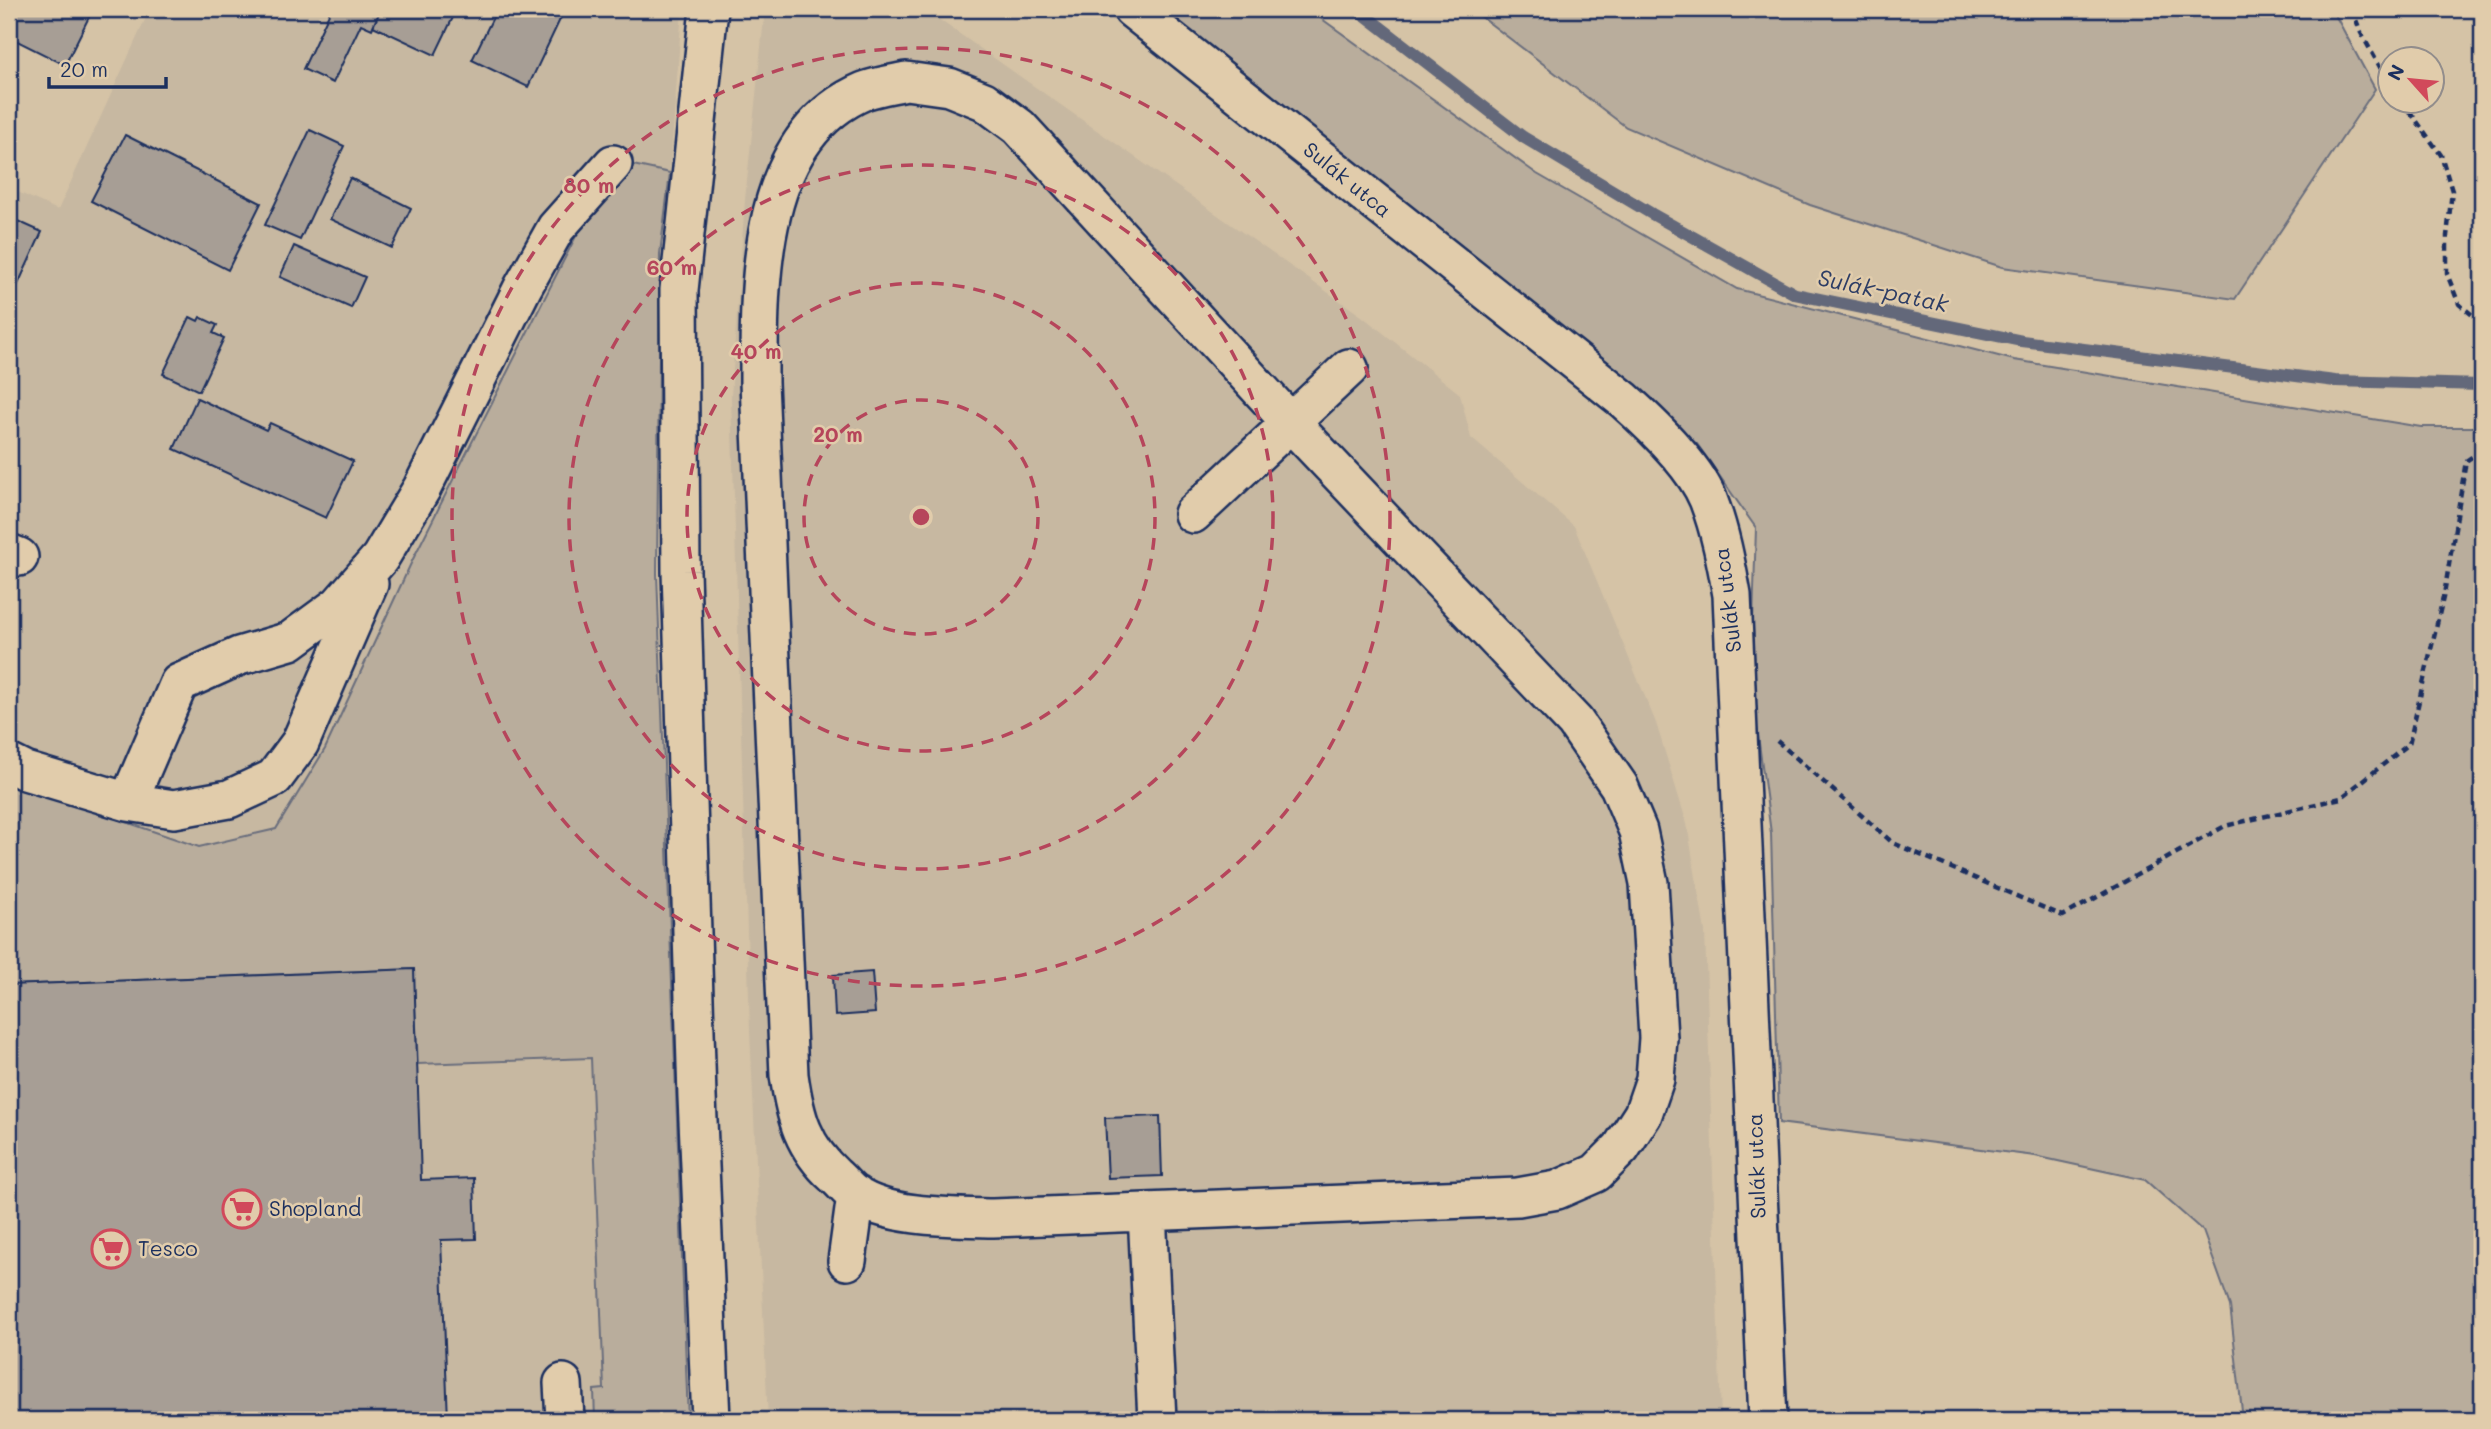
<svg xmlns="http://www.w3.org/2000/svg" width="2491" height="1429" font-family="Mali,sans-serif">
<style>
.built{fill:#c7b8a1}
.green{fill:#b9ad9c;stroke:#6a6e7d;stroke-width:2}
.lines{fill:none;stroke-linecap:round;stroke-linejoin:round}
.stream{stroke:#63687a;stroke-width:12}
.building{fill:#a79e95;stroke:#1b2f5e;stroke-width:2}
.minor-casing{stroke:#1b2f5e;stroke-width:42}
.path{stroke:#1b2f5e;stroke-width:4.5;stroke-dasharray:7 5;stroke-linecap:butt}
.minor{stroke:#e1ccab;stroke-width:37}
.ring{fill:none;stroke:#b6455b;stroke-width:3.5;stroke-dasharray:12 9}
.labels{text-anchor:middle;stroke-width:5;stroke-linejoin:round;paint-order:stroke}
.street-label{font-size:21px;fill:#1b2f5e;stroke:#e1ccab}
.poi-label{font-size:21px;fill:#1b2f5e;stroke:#e1ccab;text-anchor:start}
.water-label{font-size:23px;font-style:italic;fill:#2d3d65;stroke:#e1ccab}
.centre{fill:#b6455b;stroke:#e1ccab;stroke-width:3.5}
.ring-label{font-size:21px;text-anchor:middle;font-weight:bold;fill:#b6455b;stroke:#e1ccab;stroke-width:5;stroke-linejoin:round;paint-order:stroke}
</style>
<rect width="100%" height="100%" fill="#d5c3a6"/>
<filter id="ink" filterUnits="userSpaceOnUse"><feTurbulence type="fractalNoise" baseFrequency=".0143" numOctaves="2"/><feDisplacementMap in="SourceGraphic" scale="14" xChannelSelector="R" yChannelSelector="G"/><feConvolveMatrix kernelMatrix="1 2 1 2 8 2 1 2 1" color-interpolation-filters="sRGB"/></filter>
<g filter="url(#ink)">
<path class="built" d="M150,9H682L670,173L632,165L577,234L413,559L325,749L276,829L199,847L9,782V188L58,210Z
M765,9H924L1363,317L1460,394L1471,438L1574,526L1656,723L1687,824L1705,931L1721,1420H768L750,1031L731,397L745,200Z
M414,969L418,1064L591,1058L604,1389L594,1390L595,1420H9V985Z"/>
<path class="green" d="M1137,9H1308L1537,174L1737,289L2014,360L2421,427H2482V1420H2243L2230,1306L2203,1231L2145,1180L2035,1156L1779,1123L1771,833L1751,683L1756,528L1697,444Z
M1471,9H2332L2375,89L2235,299L2002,267L1810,205L1626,127Z
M633,165L670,173L660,254L657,573L688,1420H595L594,1390L604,1389L591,1058L418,1064L413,969L9,985V782L199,847L276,829L325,749L413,559L577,234Z"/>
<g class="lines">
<path class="stream" d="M1357,9L1523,137L1652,214L1795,294L2022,341L2335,381L2482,385"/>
</g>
<path class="building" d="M9,9H93L65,65L9,37Z
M331,9H381L372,29L361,24L333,83L303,69Z
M381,9H457L435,55L373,26Z
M497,9H559L564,11L528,87L472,60Z
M310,130L344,146L300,240L265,225Z
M125,135L261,203L228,270L91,201Z
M350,178L411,208L392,248L330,219Z
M13,219L42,232L9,304V228Z
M294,246L365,277L351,308L280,277Z
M190,317L198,321L200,317L217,325L213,333L224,338L199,391L163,374Z
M197,398L266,430L270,423L353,461L326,518L174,449Z
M414,969L421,1180L474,1178L476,1239L441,1240L448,1420H9V985Z
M872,972L875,1013L835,1016L833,975Z
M1160,1116L1162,1176L1108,1178L1105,1118Z"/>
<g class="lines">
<g class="minor-casing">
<path id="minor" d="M709,9L679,290L681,571L697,1097L711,1420
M1132,9L1624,400C1651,424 1694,465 1708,499C1720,530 1726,562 1732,595L1768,1420
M906,81L949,87L984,101L1019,127L1291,423L1575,722L1619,786L1638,831L1649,883L1658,1038L1655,1079L1643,1114L1621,1148L1596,1173L1557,1190L1518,1197L993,1218C953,1217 889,1218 855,1195C848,1190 842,1182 835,1176C803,1147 795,1117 789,1075L759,382C759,284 756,137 864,91C877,86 893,84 906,81Z
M1193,514L1349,368
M9,553L19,557
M9,763L25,771L128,802L174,809L229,799L274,778L300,743L369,584
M128,802L179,683L239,656L290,641L339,605L380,558L422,488L523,287L556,228L613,164
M1147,1212L1157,1420
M847,1261L856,1195
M563,1383L565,1420"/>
</g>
<path class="path" d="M2352,9L2361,33L2390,85
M2403,102L2441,155L2452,191L2447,236V274L2459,304L2482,323
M1777,741L1893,843L2063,916L2225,826L2341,798L2409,744L2445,589L2466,461L2482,450"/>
<use href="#minor" class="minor"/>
</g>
</g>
<g class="ring">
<circle cx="921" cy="517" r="117"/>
<circle cx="921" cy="517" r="234"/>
<circle cx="921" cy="517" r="352"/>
<circle cx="921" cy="517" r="469"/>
</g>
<defs>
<g id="supermarket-ring" transform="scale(2.0125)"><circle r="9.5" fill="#e1ccab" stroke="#d1495b" stroke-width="1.5"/><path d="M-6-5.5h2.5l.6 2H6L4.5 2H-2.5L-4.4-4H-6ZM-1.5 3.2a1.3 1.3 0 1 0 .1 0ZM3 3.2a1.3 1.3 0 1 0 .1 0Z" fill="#d1495b"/></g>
</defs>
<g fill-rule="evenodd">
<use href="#supermarket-ring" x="242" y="1209"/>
<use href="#supermarket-ring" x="111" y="1249"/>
</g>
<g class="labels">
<g class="street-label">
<text transform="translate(1347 180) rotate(39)" y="7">Sulák utca</text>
<text transform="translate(1728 600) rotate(-97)" y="7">Sulák utca</text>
<text transform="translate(1757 1166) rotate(-92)" y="7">Sulák utca</text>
</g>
<g class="poi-label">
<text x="269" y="1216">Shopland</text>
<text x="138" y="1256">Tesco</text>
</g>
<g class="water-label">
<text transform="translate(1883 291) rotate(12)" y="8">Sulák-patak</text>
</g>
</g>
<circle cx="921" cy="517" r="10" class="centre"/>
<g class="ring-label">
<text x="589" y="193">80 m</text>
<text x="672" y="275">60 m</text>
<text x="756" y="359">40 m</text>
<text x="838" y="442">20 m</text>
</g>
<rect width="2491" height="1429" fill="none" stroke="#e1ccab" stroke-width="35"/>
<rect x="18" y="18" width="2456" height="1394" fill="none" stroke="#1b2f5e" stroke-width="2.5" filter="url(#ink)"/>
<g transform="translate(2411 80) rotate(297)"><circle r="33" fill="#e1ccab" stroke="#928d8c" stroke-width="2"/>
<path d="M0-5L12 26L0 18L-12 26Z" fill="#d1495b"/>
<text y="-10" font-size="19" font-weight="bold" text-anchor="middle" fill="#1b2f5e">N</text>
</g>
<path d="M49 77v10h117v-10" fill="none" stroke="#1b2f5e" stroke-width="3.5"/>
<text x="60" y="77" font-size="21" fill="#1b2f5e" stroke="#e1ccab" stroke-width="5" paint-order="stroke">20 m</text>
</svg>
